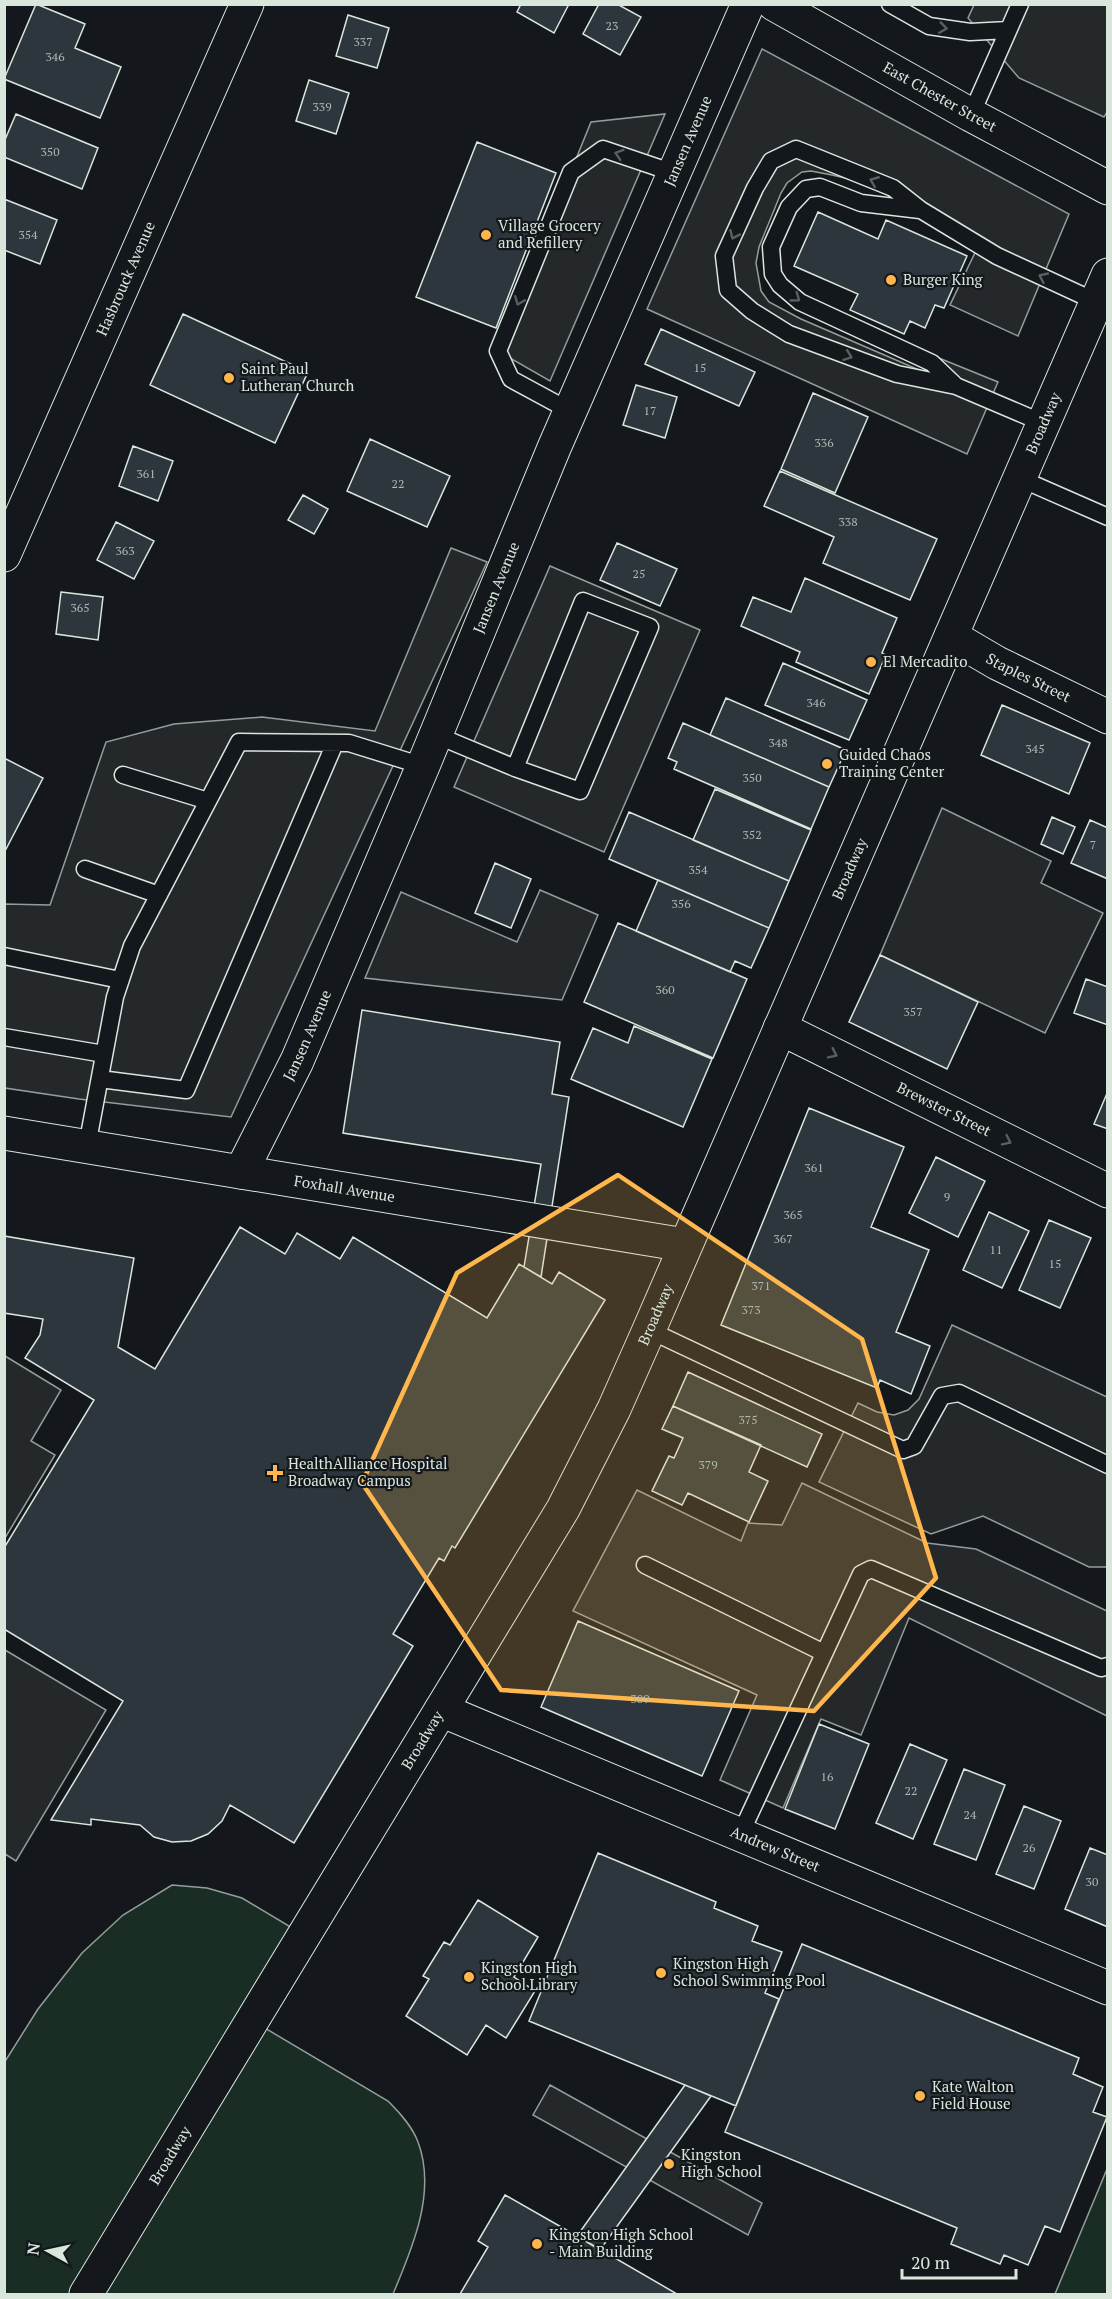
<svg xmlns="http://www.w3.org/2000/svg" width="1112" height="2299" font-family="'PT Serif',serif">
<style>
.green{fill:#1a2d24;stroke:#939e99;stroke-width:1.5}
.parking{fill:#24282b;stroke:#939e99;stroke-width:1.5}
.building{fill:#2c363c;stroke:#d8e6dc;stroke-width:1.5}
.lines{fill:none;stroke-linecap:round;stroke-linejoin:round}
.lane-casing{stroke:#d8e6dc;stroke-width:19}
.street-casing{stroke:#d8e6dc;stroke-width:35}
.secondary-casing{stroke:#d8e6dc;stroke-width:35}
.highway-casing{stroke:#d8e6dc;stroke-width:35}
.lane{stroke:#14181c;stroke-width:16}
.street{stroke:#14181c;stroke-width:33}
.secondary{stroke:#14181c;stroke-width:33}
.highway{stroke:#14181c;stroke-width:33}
.oneway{stroke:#59605f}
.marked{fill:#ffb74d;fill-opacity:0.2;stroke:#ffb74d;stroke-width:4.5;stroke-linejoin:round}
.poi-dot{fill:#ffb74d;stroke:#14181c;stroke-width:2}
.labels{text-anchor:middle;stroke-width:4.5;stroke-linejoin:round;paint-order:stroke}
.number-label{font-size:12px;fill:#adbab4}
.street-label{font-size:15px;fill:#d8e6dc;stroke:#14181c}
.poi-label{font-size:15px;fill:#d8e6dc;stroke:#14181c;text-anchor:start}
</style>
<rect width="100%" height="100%" fill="#14181c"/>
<path class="green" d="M172,1885L207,1888L242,1898L304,1935L253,2021L388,2101C400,2113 412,2126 418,2142C437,2192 412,2249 393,2294H5L4,2063L38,2009L82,1953L123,1915Z
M1107,2169V2294H1055Z"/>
<path class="parking" d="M974,5H1107L1108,110L1104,117L1019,78L968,18Z
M762,49L1069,214L1018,336L950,305L982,238L858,181L832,175L811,171L802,172L787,183L781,193L759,247L756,263L761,291L769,302L801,319L926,373L934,356L998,382L967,454L647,309Z
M665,114L550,381L498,351L591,122Z
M451,548L487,562L231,1117L79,1099L5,1088L4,904L50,905L106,742L174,724L262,717L375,731Z
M550,566L700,630L604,852L454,787Z
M942,808L1051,861L1041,883L1103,913L1045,1033L880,955Z
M540,890L598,915L562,1000L365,978L401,892L517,942Z
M952,1325L1107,1397V1567H1089L983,1516L931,1534L819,1482L858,1403L877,1412L894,1415L908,1410L919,1399Z
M5,1356L61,1390L31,1441L55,1455L5,1538Z
M802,1483L927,1543L976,1549L1107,1611V1716L909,1618L861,1735L821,1719L783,1808L720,1780L757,1695L573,1611L637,1490L741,1541L748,1523L782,1525Z
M5,1650L106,1710L16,1861L5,1854Z
M550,2085L762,2203L748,2235L533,2115Z"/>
<path class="building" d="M36,4L85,24L75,48L121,67L100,118L4,79Z
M521,4H569L554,33L517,12Z
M599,4H617L641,17L620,55L583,34Z
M348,15L389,28L377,68L336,56Z
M309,80L349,93L336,134L296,121Z
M16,114L98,148L82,189L4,157V142Z
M477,142L556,173L496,328L416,297Z
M4,199L57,220L40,264L4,250Z
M818,212L878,239L886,220L967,256L944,308L935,305L925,328L910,321L904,334L850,310L858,294L794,266Z
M183,314L308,372L275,443L150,385Z
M661,329L755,372L739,406L645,364Z
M636,385L677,397L665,438L623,425Z
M813,393L868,417L835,493L781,469Z
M370,439L450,476L427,527L347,491Z
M133,446L173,461L158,501L119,486Z
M780,471L937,539L910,600L823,563L834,537L764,506Z
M303,495L328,509L314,534L288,520Z
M116,522L154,541L134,579L97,560Z
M617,543L677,569L660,606L600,580Z
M805,578L897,618L882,653L886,655L869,694L796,662L800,652L741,626L753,597L791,612Z
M61,592L103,597L98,640L56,634Z
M783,663L867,700L849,740L765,705Z
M726,698L846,750L829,787L710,735Z
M1002,705L1090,743L1069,794L981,755Z
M683,723L829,787L811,829L674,769L677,762L668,758Z
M4,758L43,778L4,853Z
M715,789L811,830L789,881L693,840Z
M629,812L789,881L769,928L609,859Z
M1052,817L1075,827L1063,854L1041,844Z
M1090,820L1108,828V879L1071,863Z
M495,863L531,879L511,928L475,913Z
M658,880L769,928L751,968L735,961L730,972L636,931Z
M618,923L747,979L713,1058L584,1002Z
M880,955L978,1002L947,1069L849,1022Z
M1086,979L1108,987V1025L1074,1013Z
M362,1010L560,1042L552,1094L569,1097L541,1277L524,1267L541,1164L343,1133Z
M634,1026L712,1059L683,1127L571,1079L593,1028L628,1043Z
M1108,1091V1129L1094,1124Z
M809,1108L904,1147L871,1227L929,1250L896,1332L930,1346L911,1394L880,1380L877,1388L721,1325Z
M936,1157L985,1181L958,1237L909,1213Z
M989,1212L1029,1231L1002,1288L963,1270Z
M1049,1220L1091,1238L1060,1308L1019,1290Z
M240,1227L285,1254L297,1233L340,1259L353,1237L487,1318L519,1264L552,1284L559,1272L605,1300L455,1548L452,1546L444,1561L439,1558L393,1634L413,1646L294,1843L230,1805L222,1821L208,1834L191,1841L172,1842L154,1837L140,1825L91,1819V1825L51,1820L123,1701L4,1629V1548L94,1400L25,1358L40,1335L43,1319L4,1313V1236L134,1258L118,1347L155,1369Z
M688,1372L822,1434L807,1467L673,1406Z
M673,1406L761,1445L749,1472L768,1481L749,1522L688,1493L682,1505L652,1491L669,1456L674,1458L683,1438L662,1429Z
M578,1621L739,1691L702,1776L541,1707Z
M819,1724L869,1744L835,1829L785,1809Z
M910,1744L947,1760L913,1839L876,1823Z
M964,1769L1005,1785L976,1860L934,1844Z
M1024,1806L1061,1821L1034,1889L996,1874Z
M1090,1848L1108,1855V1927L1065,1909Z
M598,1853L716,1902L714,1908L758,1926L752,1941L782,1952L765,1993L779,1999L736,2106L529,2021Z
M478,1900L538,1937L514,1977L535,1991L506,2038L486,2025L467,2055L406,2016L429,1979L423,1976L444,1942L450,1945Z
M802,1944L1079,2058L1073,2074L1103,2087L1093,2112L1107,2117L1060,2232L1045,2226L1028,2265L1004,2255L1000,2264L951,2244L957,2228L725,2132Z
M685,2085L711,2096L600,2250L577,2236Z
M505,2195L577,2236L677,2294H460L488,2247L478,2241Z"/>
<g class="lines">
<g class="lane-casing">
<path id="lane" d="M890,4L929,26L970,32L1008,30
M971,115L1020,4
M920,210L861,203L820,187L806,189L789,207L771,247L773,274L780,285L800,302L932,363L955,385
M570,411L511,379L498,351L571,172L603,149L674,173
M1043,423L956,386L897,374L789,334L752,311L728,290L724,256L755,188L771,161L796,149L893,188L921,210L997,256L1101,304
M1019,478L1108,517
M436,735L515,768L580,791L650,627L583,601L515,768
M123,775L208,801
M85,869L159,895
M4,956L120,980
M4,1037L104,1054
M100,1079L186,1090L335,743
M87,1146L115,997L132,946L239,742L349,743L423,766
M649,1330L903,1450L914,1446L942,1396L959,1393L1108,1465
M645,1565L824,1653
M740,1835L861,1574L871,1569L1101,1668L1108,1666"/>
</g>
<g class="street-casing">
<g id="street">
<path id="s1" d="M951,636L997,663L1108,717"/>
<path id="s2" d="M780,1028L1108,1191"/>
<path id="s3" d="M241,1172L297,1061L423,766L554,448L748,4"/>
<path id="s4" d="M441,1710L1108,1988"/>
</g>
</g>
<g class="secondary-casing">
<g id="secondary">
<path id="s5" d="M774,4L971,115L1108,188"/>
<path id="s6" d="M4,555L247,4"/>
<path id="s7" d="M4,1133L685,1245"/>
</g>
</g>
<g class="highway-casing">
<g id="highway">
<path id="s8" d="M86,2294L563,1509L614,1409L649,1330L1108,275"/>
</g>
</g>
<use href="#lane" class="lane"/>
<use href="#street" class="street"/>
<use href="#secondary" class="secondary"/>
<use href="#highway" class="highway"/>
</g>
<defs><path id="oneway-chevron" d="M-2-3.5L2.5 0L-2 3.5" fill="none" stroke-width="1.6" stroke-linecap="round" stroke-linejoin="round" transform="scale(1.5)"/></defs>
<g class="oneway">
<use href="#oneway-chevron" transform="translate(943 28) rotate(8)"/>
<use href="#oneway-chevron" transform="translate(619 154) rotate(-162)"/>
<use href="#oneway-chevron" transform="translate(874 181) rotate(-158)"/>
<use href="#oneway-chevron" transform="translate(734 235) rotate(114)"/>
<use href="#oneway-chevron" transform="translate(1043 277) rotate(-155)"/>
<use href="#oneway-chevron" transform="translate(796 298) rotate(36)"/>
<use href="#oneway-chevron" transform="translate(519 301) rotate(112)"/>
<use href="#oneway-chevron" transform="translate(848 356) rotate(21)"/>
<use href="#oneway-chevron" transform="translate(833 1054) rotate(26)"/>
<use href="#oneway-chevron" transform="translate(1007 1141) rotate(26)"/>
</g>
<path class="marked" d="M618,1175L862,1339L936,1578L814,1711L501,1690L362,1483L457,1273Z"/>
<g class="poi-dot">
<circle cx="486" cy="235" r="6"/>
<circle cx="891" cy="280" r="6"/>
<circle cx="229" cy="378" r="6"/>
<circle cx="871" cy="662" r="6"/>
<circle cx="827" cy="764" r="6"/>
<path d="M272 1464h6v6h6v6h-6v6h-6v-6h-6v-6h6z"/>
<circle cx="661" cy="1973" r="6"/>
<circle cx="469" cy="1977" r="6"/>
<circle cx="920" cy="2096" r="6"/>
<circle cx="669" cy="2164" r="6"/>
<circle cx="537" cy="2244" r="6"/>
</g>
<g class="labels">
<g class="number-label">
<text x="612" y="30">23</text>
<text x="363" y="46">337</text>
<text x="55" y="61">346</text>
<text x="322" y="111">339</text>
<text x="50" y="156">350</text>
<text x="28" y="239">354</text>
<text x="700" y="372">15</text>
<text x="650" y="415">17</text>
<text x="824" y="447">336</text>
<text x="146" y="478">361</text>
<text x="398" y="488">22</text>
<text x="848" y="526">338</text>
<text x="125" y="555">363</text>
<text x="639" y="578">25</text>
<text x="80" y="612">365</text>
<text x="816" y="707">346</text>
<text x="778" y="747">348</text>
<text x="1035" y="753">345</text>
<text x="752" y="782">350</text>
<text x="752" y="839">352</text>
<text x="1093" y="849">7</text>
<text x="698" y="874">354</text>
<text x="681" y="908">356</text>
<text x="665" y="994">360</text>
<text x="913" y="1016">357</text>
<text x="814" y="1172">361</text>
<text x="947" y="1201">9</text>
<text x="793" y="1219">365</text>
<text x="783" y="1243">367</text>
<text x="996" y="1254">11</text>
<text x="1055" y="1268">15</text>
<text x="761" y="1290">371</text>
<text x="751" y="1314">373</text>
<text x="748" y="1424">375</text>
<text x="708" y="1469">379</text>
<text x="640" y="1703">389</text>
<text x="827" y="1781">16</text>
<text x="911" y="1795">22</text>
<text x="970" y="1819">24</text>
<text x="1029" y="1852">26</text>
<text x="1092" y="1886">30</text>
</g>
<g class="street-label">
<text dy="5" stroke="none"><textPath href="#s5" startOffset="190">East Chester Street</textPath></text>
<text dy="5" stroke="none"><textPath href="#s3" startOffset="1124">Jansen Avenue</textPath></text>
<text dy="5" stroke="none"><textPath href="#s6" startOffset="302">Hasbrouck Avenue</textPath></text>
<text dy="5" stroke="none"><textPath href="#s8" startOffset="2106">Broadway</textPath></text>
<text dy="5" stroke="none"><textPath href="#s3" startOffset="638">Jansen Avenue</textPath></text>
<text dy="5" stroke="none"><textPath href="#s1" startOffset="88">Staples Street</textPath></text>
<text dy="5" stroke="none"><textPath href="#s8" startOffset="1620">Broadway</textPath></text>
<text dy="5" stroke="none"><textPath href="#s3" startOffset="152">Jansen Avenue</textPath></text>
<text dy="5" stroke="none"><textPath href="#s2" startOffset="183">Brewster Street</textPath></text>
<text dy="5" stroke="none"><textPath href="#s7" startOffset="345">Foxhall Avenue</textPath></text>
<text dy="5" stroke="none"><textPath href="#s8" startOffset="1134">Broadway</textPath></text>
<text dy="5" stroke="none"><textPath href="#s8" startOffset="648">Broadway</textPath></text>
<text dy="5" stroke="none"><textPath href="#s4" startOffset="362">Andrew Street</textPath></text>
<text dy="5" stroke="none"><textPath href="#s8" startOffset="162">Broadway</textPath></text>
</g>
<g class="poi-label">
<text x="498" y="231">Village Grocery<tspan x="498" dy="17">and Refillery</tspan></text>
<text x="903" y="285">Burger King</text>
<text x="241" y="374">Saint Paul<tspan x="241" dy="17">Lutheran Church</tspan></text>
<text x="883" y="667">El Mercadito</text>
<text x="839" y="760">Guided Chaos<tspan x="839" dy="17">Training Center</tspan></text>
<text x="288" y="1469">HealthAlliance Hospital<tspan x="288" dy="17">Broadway Campus</tspan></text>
<text x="673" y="1969">Kingston High<tspan x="673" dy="17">School Swimming Pool</tspan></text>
<text x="481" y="1973">Kingston High<tspan x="481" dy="17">School Library</tspan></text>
<text x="932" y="2092">Kate Walton<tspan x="932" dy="17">Field House</tspan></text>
<text x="681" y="2160">Kingston<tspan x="681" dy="17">High School</tspan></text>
<text x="549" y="2240">Kingston High School<tspan x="549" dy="17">- Main Building</tspan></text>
</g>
</g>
<rect width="1112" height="2299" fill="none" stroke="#d8e6dc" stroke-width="12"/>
<g transform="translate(48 2251) rotate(278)" stroke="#14181c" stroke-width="4.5" paint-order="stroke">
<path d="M0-4.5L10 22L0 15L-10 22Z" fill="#d8e6dc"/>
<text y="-9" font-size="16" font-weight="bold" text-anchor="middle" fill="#d8e6dc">N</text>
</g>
<path d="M902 2269v9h114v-9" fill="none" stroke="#d8e6dc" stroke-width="3"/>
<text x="911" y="2269" font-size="18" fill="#d8e6dc" stroke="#14181c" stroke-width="4.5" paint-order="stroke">20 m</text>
</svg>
